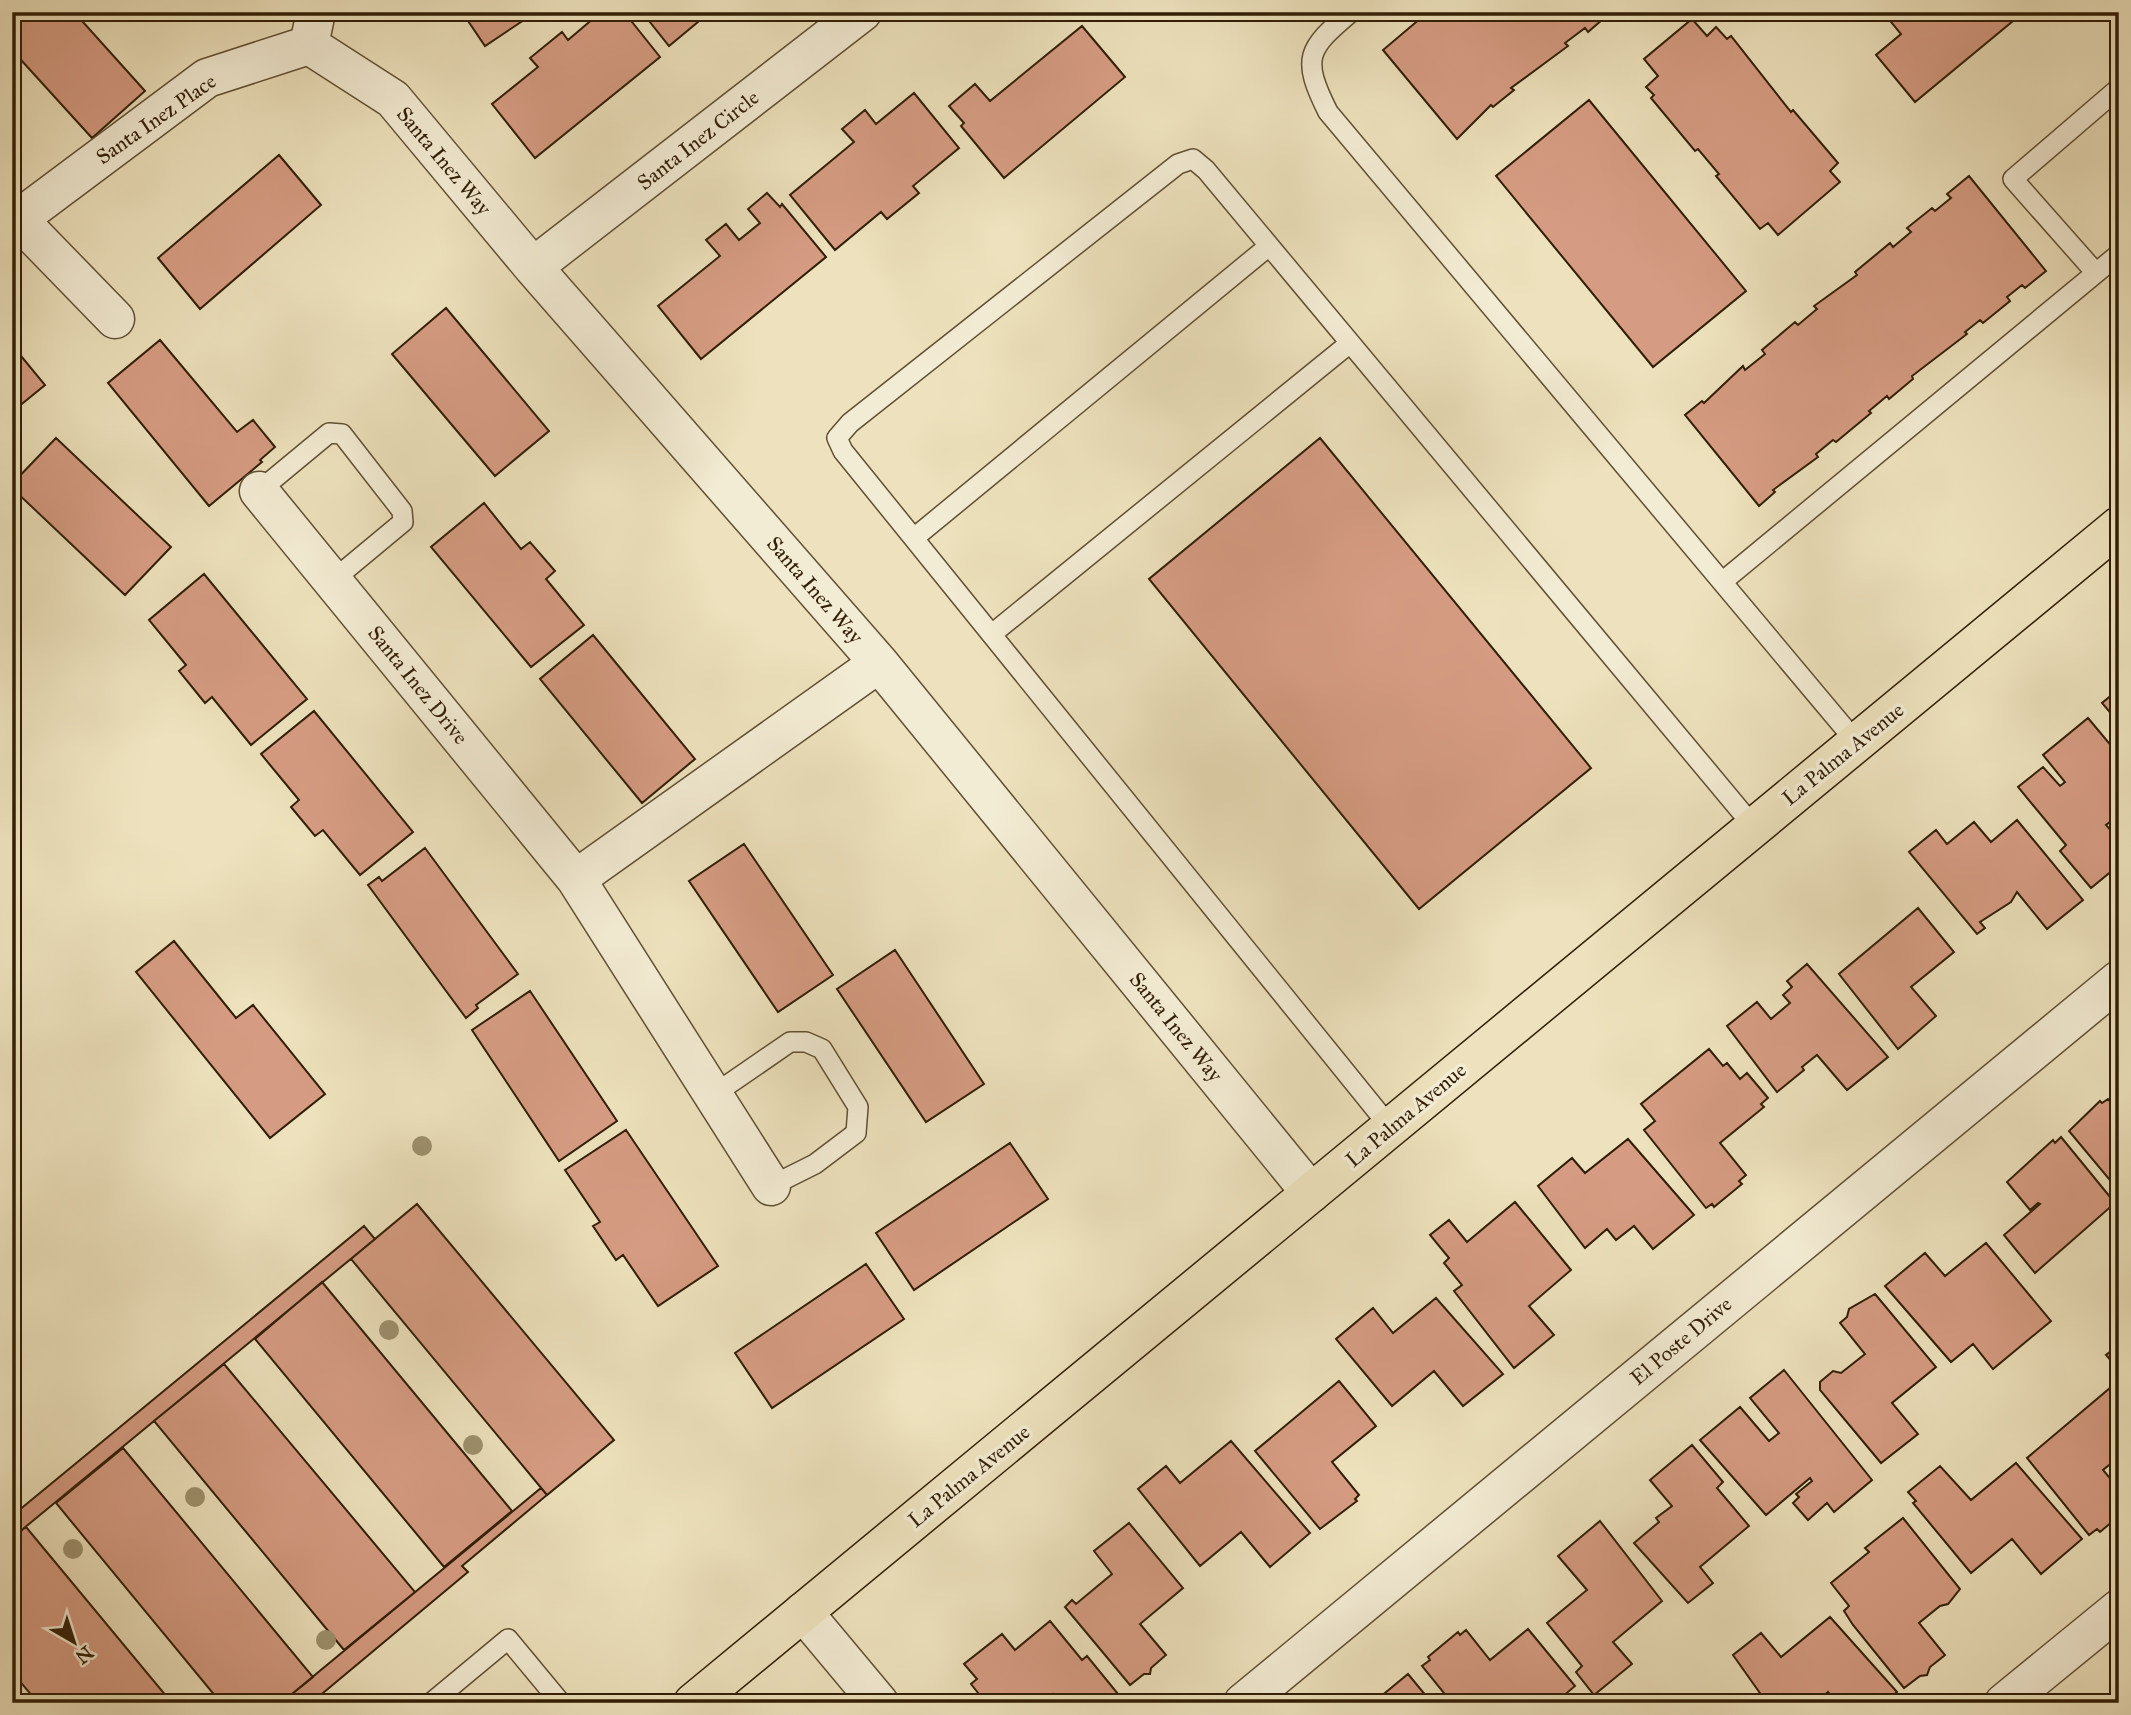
<svg xmlns="http://www.w3.org/2000/svg" width="2131" height="1715" font-family="'IM FELL Great Primer',serif">
<style>
.building{fill:#d69c83;stroke:#311e05;stroke-width:2}
.lines{fill:none;stroke-linecap:round;stroke-linejoin:round}
.lane-casing{stroke:#604f33;stroke-width:22}
.street-casing{stroke:#604f33;stroke-width:41}
.primary-casing{stroke:#311e05;stroke-width:41}
.lane{stroke:#f3ecd4;stroke-width:19}
.street{stroke:#f3ecd4;stroke-width:38}
.primary{stroke:#ede2bd;stroke-width:38}
.tree{fill:#9d916e}
.labels{text-anchor:middle;stroke-width:7;stroke-linejoin:round;paint-order:stroke}
.street-label{font-size:21px;fill:#311e05;stroke:#f3ecd4}
</style>
<rect width="100%" height="100%" fill="#ede2bd"/>
<filter id="stains"><feTurbulence type="fractalNoise" baseFrequency=".00286" numOctaves="4"/><feColorMatrix values="0 0 0 0 .2 0 0 0 0 .09 0 0 0 0 .02 0 0 0 .5 -.17"/></filter>
<radialGradient id="worn" r=".72"><stop offset=".6" stop-color="#630" stop-opacity="0"/><stop offset="1" stop-color="#630" stop-opacity=".3"/></radialGradient>
<path class="building" d="M12,12H74L145,91L92,138L12,50Z
M462,12H536L485,46Z
M601,12H624L660,57L535,158L492,104L538,67L530,58L562,32L568,40Z
M642,12H710L669,46Z
M1428,12H1610V13L1588,32L1585,28L1565,43L1568,46L1511,88L1514,90L1493,107L1491,105L1457,139L1383,50Z
M1903,12H2016L2019,16L1915,102L1876,55L1901,34L1891,22Z
M1692,19L1707,36L1716,27L1727,39L1731,36L1791,112L1793,110L1838,163L1830,171L1840,182L1778,235L1768,223L1760,229L1716,176L1719,174L1698,149L1695,151L1651,98L1654,95L1646,87L1658,76L1644,59Z
M1082,26L1125,77L1004,178L961,126L964,123L949,106L975,84L990,101Z
M914,93L959,148L913,186L919,193L887,219L881,212L835,250L790,195L854,142L842,129L865,110L876,124Z
M1589,100L1746,291L1653,367L1496,176Z
M279,155L321,205L200,309L158,258Z
M1969,176L2046,271L2025,288L2022,285L2007,297L2010,301L1983,323L1980,320L1965,332L1967,334L1912,376L1913,379L1889,399L1887,396L1869,411L1871,413L1836,442L1833,440L1816,454L1818,457L1773,490L1775,492L1759,506L1685,415L1702,401L1704,403L1743,366L1745,370L1765,354L1762,350L1795,322L1798,325L1817,309L1814,306L1857,275L1855,272L1890,243L1893,247L1911,232L1907,228L1932,208L1935,211L1951,198L1947,194Z
M767,193L780,207L782,204L826,257L701,359L658,306L720,256L706,240L726,224L739,240L760,223L748,209Z
M446,308L549,431L495,476L392,354Z
M160,340L237,432L253,420L275,447L260,460L262,462L209,506L108,383Z
M12,345L45,385L12,412Z
M56,438L171,547L125,595L12,488V484Z
M1320,438L1591,768L1419,909L1149,579Z
M484,503L521,549L530,542L555,571L546,579L584,625L531,667L431,547Z
M204,574L307,699L251,745L212,697L205,703L179,671L186,665L149,620Z
M593,635L695,759L642,803L540,679Z
M2119,689V723L2102,703Z
M314,711L413,832L360,875L323,830L315,836L291,807L299,800L261,754Z
M2088,718L2119,755V815L2106,825L2119,840V865L2091,888L2060,851L2066,845L2018,787L2043,767L2060,786L2065,782L2043,755Z
M2017,820L2083,900L2047,929L2017,892L2011,902L1980,922L1985,928L1977,934L1909,852L1936,830L1947,844L1974,822L1991,842Z
M744,844L833,975L778,1012L689,881Z
M425,848L518,974L476,1005L478,1008L466,1018L368,885L379,877L382,881Z
M1918,908L1954,952L1911,987L1936,1016L1898,1049L1839,974Z
M174,941L236,1018L253,1005L325,1094L270,1138L136,972Z
M895,950L984,1084L926,1122L837,989Z
M1807,964L1888,1057L1847,1090L1817,1055L1802,1067L1804,1070L1777,1092L1727,1026L1757,1002L1771,1019L1790,1003L1783,995L1792,987L1787,981Z
M530,991L617,1121L559,1161L472,1030Z
M1709,1049L1723,1066L1727,1063L1740,1079L1747,1073L1768,1098L1761,1104L1764,1107L1720,1143L1746,1175L1739,1181L1742,1184L1714,1207L1712,1204L1706,1208L1644,1130L1655,1121L1641,1104Z
M2108,1099L2119,1112V1191L2069,1131L2100,1101L2102,1103Z
M626,1130L718,1266L658,1306L623,1255L616,1260L593,1226L600,1222L565,1170Z
M2061,1137L2115,1203L2035,1273L2004,1235L2040,1204L2038,1203L2030,1210L2007,1182L2053,1140L2055,1143Z
M1628,1139L1694,1215L1653,1249L1634,1226L1616,1240L1607,1229L1585,1248L1538,1186L1572,1158L1585,1173Z
M1010,1143L1048,1199L914,1290L876,1233Z
M1515,1202L1571,1270L1529,1306L1554,1335L1514,1368L1454,1291L1462,1285L1444,1263L1449,1258L1430,1235L1449,1220L1467,1242Z
M417,1204L614,1440L547,1495L351,1259Z
M364,1226L375,1239L12,1538V1516Z
M1986,1243L2051,1321L1993,1369L1973,1344L1951,1362L1885,1286L1925,1253L1945,1276Z
M866,1264L904,1319L772,1408L735,1353Z
M322,1282L512,1511L444,1567L255,1339Z
M1875,1294L1936,1367L1892,1403L1918,1434L1881,1463L1820,1390V1382L1833,1371L1841,1373L1865,1354L1840,1323L1847,1317L1849,1309Z
M1436,1298L1503,1374L1463,1406L1434,1371L1392,1406L1336,1339L1373,1308L1393,1333Z
M2119,1345V1370L2106,1355Z
M224,1364L415,1592L344,1650L154,1421Z
M1784,1370L1872,1480L1834,1512L1827,1503L1808,1520L1793,1503L1799,1497L1796,1494L1812,1481L1810,1478L1766,1515L1700,1440L1740,1407L1769,1441L1779,1433L1750,1398Z
M1339,1381L1376,1426L1332,1462L1359,1495L1355,1499L1357,1501L1320,1529L1255,1451Z
M2110,1388L2119,1398V1457L2103,1470L2119,1489V1516L2100,1532L2097,1529L2089,1535L2027,1458Z
M1231,1441L1310,1533L1270,1567L1241,1532L1200,1566L1138,1489L1166,1466L1180,1483Z
M1692,1445L1723,1482L1717,1488L1749,1526L1700,1567L1713,1583L1688,1603L1634,1543L1659,1522L1656,1518L1672,1506L1650,1480Z
M123,1448L313,1677L281,1703H221L56,1503Z
M2016,1463L2082,1539L2041,1574L2012,1539L1971,1573L1913,1503L1916,1501L1908,1492L1940,1466L1971,1500Z
M541,1488L547,1495L462,1566L468,1572L311,1703H281Z
M1903,1518L1960,1589L1948,1604L1940,1606L1919,1623L1945,1655L1930,1667L1927,1675L1920,1676L1904,1688L1853,1625L1844,1611L1849,1606L1831,1583L1869,1552L1865,1548Z
M1600,1521L1662,1601L1613,1642L1632,1664L1594,1695L1576,1672L1582,1666L1547,1623L1587,1590L1558,1556Z
M1129,1523L1183,1588L1140,1624L1166,1655L1151,1668L1150,1674H1144L1130,1685L1065,1607L1072,1600L1076,1604L1112,1574L1094,1551Z
M26,1527L172,1703H38L12,1672V1538Z
M1830,1617L1897,1692L1884,1703H1837L1828,1692L1816,1703H1767L1733,1655L1761,1633L1781,1657Z
M1050,1621L1082,1660L1087,1656L1118,1694L1108,1703H1060L1053,1694L1043,1703H986L971,1684L977,1679L964,1664L1002,1634L1015,1650Z
M1528,1629L1575,1686L1555,1703H1452L1422,1666L1430,1660L1428,1657L1458,1632L1460,1635L1466,1630L1490,1660Z
M1408,1674L1432,1703H1375L1374,1702Z"/>
<g class="lines">
<g class="lane-casing">
<path id="lane" d="M1351,12C1307,49 1301,58 1328,112L1857,743
M2096,273L2013,179L2119,88
M259,491L329,433L342,434L402,511L403,522L332,581
M914,538L1269,246
M1722,582L2119,254
M992,634L1350,343
M713,1095L790,1042H806L822,1049L858,1107L856,1133L815,1164L771,1186
M1390,1127L843,451L837,438L850,423L1178,164L1193,159L1206,170L1754,827
M431,1703L508,1639L561,1703"/>
</g>
<g class="street-casing">
<path id="street" d="M316,12L309,45L393,99L533,267L879,663L1311,1193
M12,213L115,319
M17,220L207,78L309,45
M533,267L862,12
M259,491L576,879L771,1186
M576,879L879,663
M803,1612L879,1703
M1243,1703L2119,980
M2004,1703L2119,1609"/>
</g>
<g class="primary-casing">
<path id="primary" d="M693,1703L2119,526"/>
</g>
<use href="#lane" class="lane"/>
<use href="#street" class="street"/>
<use href="#primary" class="primary"/>
</g>
<g class="tree">
<circle cx="422" cy="1146" r="10"/>
<circle cx="389" cy="1330" r="10"/>
<circle cx="473" cy="1445" r="10"/>
<circle cx="195" cy="1497" r="10"/>
<circle cx="73" cy="1549" r="10"/>
<circle cx="326" cy="1640" r="10"/>
</g>
<g class="labels">
<g class="street-label">
<text transform="translate(156 119) rotate(-35)" y="7">Santa Inez Place</text>
<text transform="translate(698 140) rotate(-38)" y="7">Santa Inez Circle</text>
<text transform="translate(444 161) rotate(50)" y="7">Santa Inez Way</text>
<text transform="translate(815 590) rotate(49)" y="7">Santa Inez Way</text>
<text transform="translate(418 685) rotate(51)" y="7">Santa Inez Drive</text>
<text transform="translate(1843 754) rotate(-39)" y="7">La Palma Avenue</text>
<text transform="translate(1176 1027) rotate(51)" y="7">Santa Inez Way</text>
<text transform="translate(1406 1115) rotate(-40)" y="7">La Palma Avenue</text>
<text transform="translate(1681 1341) rotate(-40)" y="7">El Poste Drive</text>
<text transform="translate(969 1476) rotate(-39)" y="7">La Palma Avenue</text>
</g>
</g>
<rect width="2131" height="1715" fill="none" stroke="#ede2bd" stroke-width="42"/>
<rect x="14" y="14" width="2103" height="1687" fill="none" stroke="#311e05" stroke-width="3.5"/>
<rect x="21" y="21" width="2089" height="1673" fill="none" stroke="#311e05" stroke-width="2"/>
<g transform="translate(74 1642) rotate(141)" stroke="#f3ecd4" stroke-width="5" paint-order="stroke">
<path d="M0-5L12 26L0 18L-12 26Z" fill="#311e05"/>
<text y="-10" font-size="19" font-weight="bold" text-anchor="middle" fill="#311e05">N</text>
</g>
<rect width="100%" height="100%" filter="url(#stains)"/>
<rect width="100%" height="100%" fill="url(#worn)"/>
</svg>
